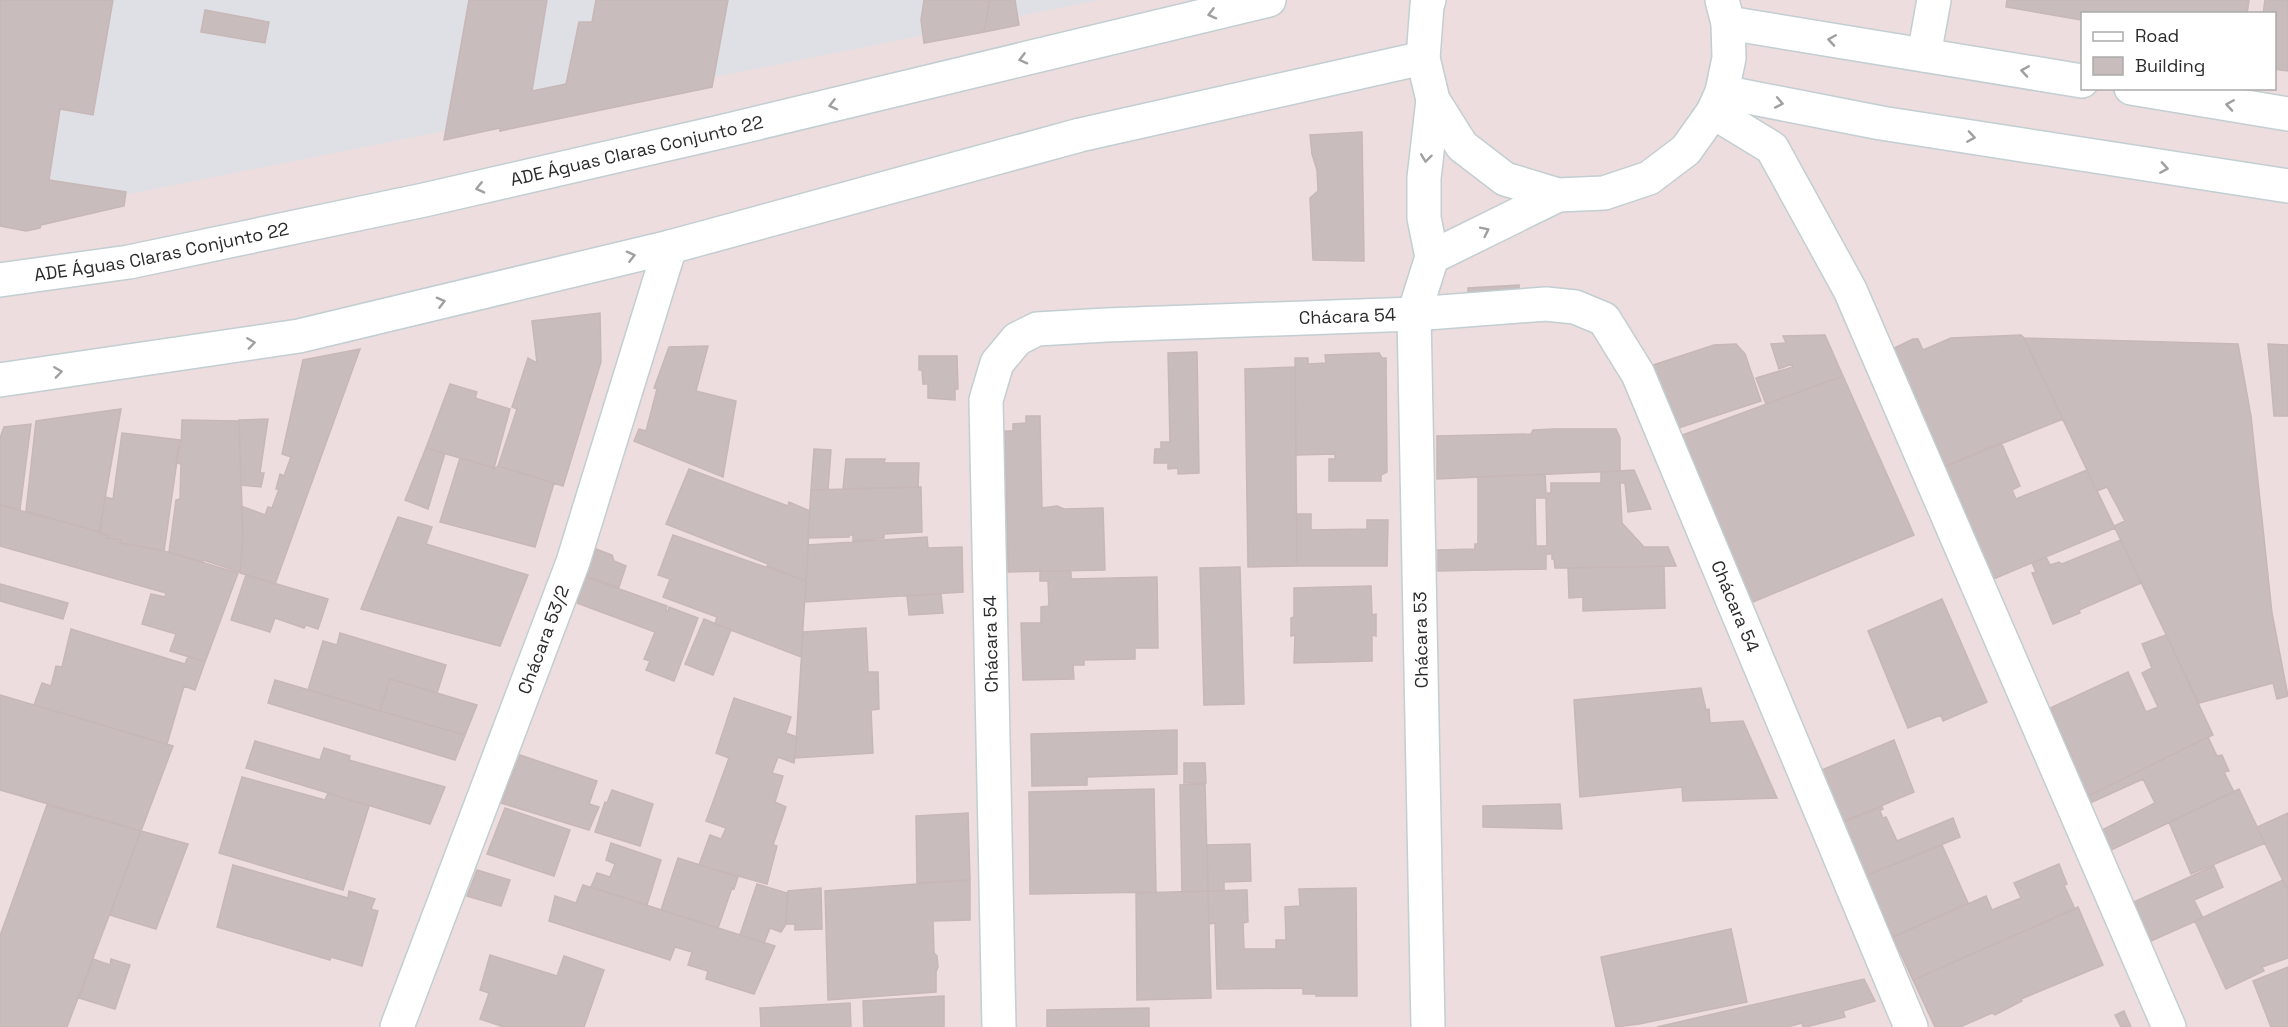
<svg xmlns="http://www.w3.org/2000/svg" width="2288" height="1027" font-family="'Space Grotesk',sans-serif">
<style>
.industrial{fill:#dee0e5}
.building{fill:#c8bcbc;stroke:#c8b7b7;stroke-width:1.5;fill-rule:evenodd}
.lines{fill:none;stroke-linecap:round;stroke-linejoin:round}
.minor-casing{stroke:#c2ced1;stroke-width:36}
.minor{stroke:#fff;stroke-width:33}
.oneway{stroke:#a0a0a0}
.labels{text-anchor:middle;stroke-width:4.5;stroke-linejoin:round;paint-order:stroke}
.street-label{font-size:18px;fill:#2b2b2b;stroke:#fff}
</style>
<rect width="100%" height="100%" fill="#edddde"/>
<path class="industrial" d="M0,0H1099L4,219H0Z"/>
<path class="building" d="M0,0H113L93,115L60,109L49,180L126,192L124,206L41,225L40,228L26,231L0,226Z
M469,0H547L532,91L566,84L579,22H592L596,0H728L712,87L500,131V128L444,140Z
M924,0H990L984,32L924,43L921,20Z
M990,0H1015L1019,25L984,32Z
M2007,0H2249L2247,14H2082V20L2006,7Z
M2265,0H2288V71L2274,69V14H2263Z
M205,10L269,22L265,43L201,32Z
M1362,132L1364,261L1313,260L1310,198L1318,191L1317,170L1312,154L1310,135Z
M1519,285L1520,305L1468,307V288Z
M600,313L601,362L563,486L498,466L517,409L512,407L528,358L537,363L532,321Z
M1825,335L1843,376L1766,404L1756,378L1793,367L1792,364L1779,369L1771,344L1786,343L1783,336Z
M2021,335L2024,338L2063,419L1946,466L1892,349L1913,339H1918L1923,350L1951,338Z
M2024,338L2238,344L2251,416L2272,613L2288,696L2277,699L2273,683L2199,703L2114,526L2125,521L2107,487L2097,491Z
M1736,344L1745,354L1761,401L1669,431L1647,367L1714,345Z
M2268,344L2288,345V416H2274Z
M708,346L696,391L736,401L723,477L634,441L639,429L646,431L657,389L654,388L669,347Z
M360,349L275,584L240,573L243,536L241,506L265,515L268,507L272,508L279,489H276L280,474L284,476L291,457L282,454L303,360Z
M1197,352L1199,473L1178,474V468L1168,469V463H1154L1155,449H1161V442H1170L1168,353Z
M1379,353L1382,358H1386L1387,472L1381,475V481H1329V459H1335V454L1296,455L1295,358H1308V364L1326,363L1325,355Z
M919,356H957L958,389H955V400L928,398V384H923L922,370H919Z
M1295,367L1297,566L1248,567L1245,369Z
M1843,376L1914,535L1741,607L1669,440Z
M450,384L477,392L475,398L510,409L494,468L426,448Z
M121,409L99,532L26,511L36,421Z
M1026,416H1040V419L1042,508L1057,506L1064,509L1103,508L1105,570L1008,572L1005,431H1013V424L1026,423Z
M268,419L260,473H264L261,487L241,485L239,420Z
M182,420L239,421L243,536L240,572L203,560V562L169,552L176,500L180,499L181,464L176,463L178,447H181Z
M31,424L20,509L0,505V438L4,427Z
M1554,429H1616L1620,438V471L1437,479V436L1531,434L1533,430Z
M122,433L180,440L164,551L120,543L121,540L107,538L108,535L100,534L105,497L113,499Z
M2001,442L2020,486L2012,490L2016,499L2087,470L2115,528L1991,580L1942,468Z
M426,448L445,453L428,509L405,500Z
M814,449L831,450L828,490H811Z
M460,458L495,468L498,466L554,483L535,547L440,522Z
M846,459H885L884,463H919L918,487L843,489Z
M689,469L788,506L789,502L810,511L806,581L767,566L768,564L666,524Z
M1634,470L1651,509L1628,512L1625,483H1620L1622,523L1644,547H1668L1676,566L1555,568L1554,559H1552V554H1546V569L1438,571V550L1475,549V544H1478V477L1545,474L1546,493H1551V483H1601V472ZM1535,498H1546L1547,546H1536Z
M921,487L922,532L884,534V538L853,541V535H849V537L808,538L811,490Z
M0,505L100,532L108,535L107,538L121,540L120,543L161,550L238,573L205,662L170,651L176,634L142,624L151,594L165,597L166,593L0,546Z
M1297,514H1311V530L1367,529V520H1388L1387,566H1297Z
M398,517L432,527L426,544L528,575L500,646L361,609Z
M673,535L806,581L801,657L715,624L717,617L663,597L670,579L658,575Z
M927,537L928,548L962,547L963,592L805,602L808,545Z
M2121,540L2141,583L2079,610L2080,613L2053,624L2032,573L2036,572L2032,563L2046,557L2050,565L2059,562L2062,564Z
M596,549L612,555L614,561L626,566L619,587L586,577Z
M1664,566L1665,608L1583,611V597L1569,598L1568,568Z
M1240,567L1244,704L1204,705L1200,568Z
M1040,571H1071V579L1157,577L1158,648H1135V659L1084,660V665H1073L1074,679L1023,680L1021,623H1041V607L1049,606L1048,581H1040Z
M246,575L328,599L318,629L306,625L304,628L275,618L270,632L231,620Z
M586,577L667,606L666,610L668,611L669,607L698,618L674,681L646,670L650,661L644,659L655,632L577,603Z
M0,584L68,603L63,619L0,601Z
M1371,586L1372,615L1376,614V636L1372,635V661L1294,663L1295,635L1291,636V618L1294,617V588Z
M941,594L943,613L909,615L907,596Z
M1942,599L1987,702L1943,721L1941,715L1908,728L1868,631Z
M704,619L731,630L713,675L685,664Z
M866,628L868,672H878L879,709L871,710L873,753L795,758L803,632Z
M71,629L185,664L188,656L205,662L195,690L184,686L167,744L34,705L42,683L51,686L56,666L62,667Z
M340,633L446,665L437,693L390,679L380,711L308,690L323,641L337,645Z
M2166,635L2213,735L2086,797L2070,761L2072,757L2050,708L2128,672L2146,712L2158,707L2142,673L2152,668L2142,644Z
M390,679L477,705L465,735L380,711Z
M275,680L380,711L465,735L455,760L268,703Z
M1701,688L1706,710L1709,709L1710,723L1743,721L1777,798L1683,801L1682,787L1580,797L1574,700Z
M0,695L173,746L141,831L0,790Z
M734,698L791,717L786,733L797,737L794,763L778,757L772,773L783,776L775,802L786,807L773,845L777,846L767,884L699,865L710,835L721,839L726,828L706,821L729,758L716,753Z
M1177,730V774L1087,777V785L1032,786L1031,734Z
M2208,737L2217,756L2222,755L2229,771L2224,772L2234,792L2111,850L2102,830L2155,803L2143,779L2090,803L2086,797Z
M1894,740L1914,792L1840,823L1817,772Z
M255,741L320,760L324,748L350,756L349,760L445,787L430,824L246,768Z
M520,755L597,781L589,804L599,807L589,830L501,803Z
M1184,763H1205L1206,783H1184Z
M242,777L325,800L328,793L369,806L343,890L219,853Z
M1205,784L1208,891L1182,892L1180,785Z
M1154,789L1156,892L1030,894L1029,792Z
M2239,789L2265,843L2191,874L2169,822Z
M612,790L653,804L640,846L595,832L605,802L607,803Z
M1560,804L1562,829L1483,827V806Z
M47,805L141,831L67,1027H0V936Z
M1882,807L1883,809L1880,811L1883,818L1886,817L1897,841L1953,818L1960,837L1865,876L1840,823Z
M505,808L570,830L554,876L487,854Z
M968,813L970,880L917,883L916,816Z
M2288,813V891L2257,827Z
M141,831L188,844L156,929L110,915Z
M611,843L661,860L647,905L591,887L597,873L610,877L615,864L606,860Z
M1250,844L1251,881L1224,882V891H1208L1207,845Z
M1942,845L1968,903L1893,937L1865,876Z
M678,858L738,877L734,889L732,888L718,928L661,910Z
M2059,864L2067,884L2064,885L2075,909L1913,980L1893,937L1986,896L1992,910L2021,898L2014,883Z
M233,865L348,898L349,891L375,899L371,909L378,911L362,966L331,957L330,960L217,927Z
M2214,866L2223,887L2194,900L2203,918L2151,941L2134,902Z
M477,870L510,880L501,906L467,896Z
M970,880V920L933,921L934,953L937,956L938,967L936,972V992L828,1000L825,891Z
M2283,880L2288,891V958L2262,967L2264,971L2226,989L2195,921Z
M757,884L787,893L786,924L781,932L770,928L764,943L740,935Z
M583,885L775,946L754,994L706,979L708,971L688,965L692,952L675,947L670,960L549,921L555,896L576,903Z
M821,888L822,929L795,930V924H786L788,891Z
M1356,888L1357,996H1316V994H1303V988L1217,989L1215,923L1209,924L1208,891L1247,890L1248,922L1243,923L1244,949H1276V940H1286L1285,907L1300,906L1299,889Z
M1208,891L1211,998L1137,1000L1136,893Z
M2078,907L2103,965L2021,999L2022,1001L1995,1015L1992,1013L1960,1027H1935L1913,980Z
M1731,929L1747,1002L1639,1024L1616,1027L1601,957Z
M490,955L557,976L564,956L604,970L584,1027H504L480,1019L489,993L480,990Z
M93,959L110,965L111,959L130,965L115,1009L79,998Z
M2288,967V1027H2271L2253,981Z
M1864,979L1875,1001L1843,1011L1845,1017L1806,1027H1803L1802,1023L1787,1027H1657Z
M944,996V1027H864L863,1001Z
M850,1003L851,1027H761L760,1008Z
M1149,1008V1027H1047V1010Z
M2124,1011L2131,1027H2121L2115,1015Z"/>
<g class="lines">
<g class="minor-casing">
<g id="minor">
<path d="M1429,0L1427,5L1423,58L1433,100L1462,146L1505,179L1558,195L1604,193L1649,178L1686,150L1713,112L1722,92L1729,58L1728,23L1722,0"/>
<path d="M1728,23L2082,81"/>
<path d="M1924,55L1934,0"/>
<path d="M2131,88L2288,114"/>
<path d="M1722,92L1881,123L2288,186"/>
<path d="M1713,112L1772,148L1850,290L2169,1027"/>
<path d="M1432,257L1558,195"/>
<path id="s1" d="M0,280L129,262L424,200L720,132L1269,0"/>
<path d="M0,380L299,336L670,247L1080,135L1423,58"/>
<path id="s2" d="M397,1027L573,562L670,247"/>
<path id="s3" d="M999,1027L986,400L997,363L1017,339L1037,329L1106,325L1414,314L1546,304L1575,307L1604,319L1638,374L1911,1027"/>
<path d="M1428,1027L1414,314L1432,257L1424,218V178L1433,100"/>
</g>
</g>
<use href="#minor" class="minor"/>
</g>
<defs><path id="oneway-chevron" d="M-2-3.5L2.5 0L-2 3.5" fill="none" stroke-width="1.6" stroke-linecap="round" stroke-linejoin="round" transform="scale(1.5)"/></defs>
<g class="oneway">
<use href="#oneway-chevron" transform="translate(1212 14) rotate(166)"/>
<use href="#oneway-chevron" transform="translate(1832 40) rotate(-171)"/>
<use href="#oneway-chevron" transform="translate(1023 59) rotate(166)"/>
<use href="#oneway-chevron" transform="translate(2025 71) rotate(-171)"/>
<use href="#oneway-chevron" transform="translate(1779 103) rotate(11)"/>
<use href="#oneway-chevron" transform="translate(833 105) rotate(166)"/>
<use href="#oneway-chevron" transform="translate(2230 105) rotate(-171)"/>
<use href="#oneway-chevron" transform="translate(1971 137) rotate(9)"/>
<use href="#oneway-chevron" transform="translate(1426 158) rotate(97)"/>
<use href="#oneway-chevron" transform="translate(2164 168) rotate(9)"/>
<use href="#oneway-chevron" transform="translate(480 188) rotate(167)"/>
<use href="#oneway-chevron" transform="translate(1485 231) rotate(-26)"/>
<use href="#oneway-chevron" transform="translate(631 256) rotate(-14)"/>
<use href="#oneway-chevron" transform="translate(441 302) rotate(-14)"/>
<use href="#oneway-chevron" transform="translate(251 343) rotate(-8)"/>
<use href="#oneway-chevron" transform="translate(58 372) rotate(-8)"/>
</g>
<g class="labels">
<g class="street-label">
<text dy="6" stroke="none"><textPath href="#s1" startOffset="650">ADE Águas Claras Conjunto 22</textPath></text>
<text dy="6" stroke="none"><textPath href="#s1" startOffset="164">ADE Águas Claras Conjunto 22</textPath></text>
<text dy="6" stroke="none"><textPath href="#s3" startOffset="1030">Chácara 54</textPath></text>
<text dy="6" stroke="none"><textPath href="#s3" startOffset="1606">Chácara 54</textPath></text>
<text dy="6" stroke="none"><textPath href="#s2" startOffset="414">Chácara 53/2</textPath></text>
<text transform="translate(1421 640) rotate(-91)" y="6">Chácara 53</text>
<text transform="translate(991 644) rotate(-91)" y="6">Chácara 54</text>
</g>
</g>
<rect x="2081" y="12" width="195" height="78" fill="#ffffff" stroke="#aaaaaa" stroke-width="1.5"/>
<rect x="2093" y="32" width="30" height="9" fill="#ffffff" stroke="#aaaaaa" stroke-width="1.5"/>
<text x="2135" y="42" font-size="18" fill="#2b2b2b">Road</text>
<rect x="2093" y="57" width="30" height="18" fill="#c8bcbc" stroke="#aaaaaa" stroke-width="1.5"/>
<text x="2135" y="72" font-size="18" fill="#2b2b2b">Building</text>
</svg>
